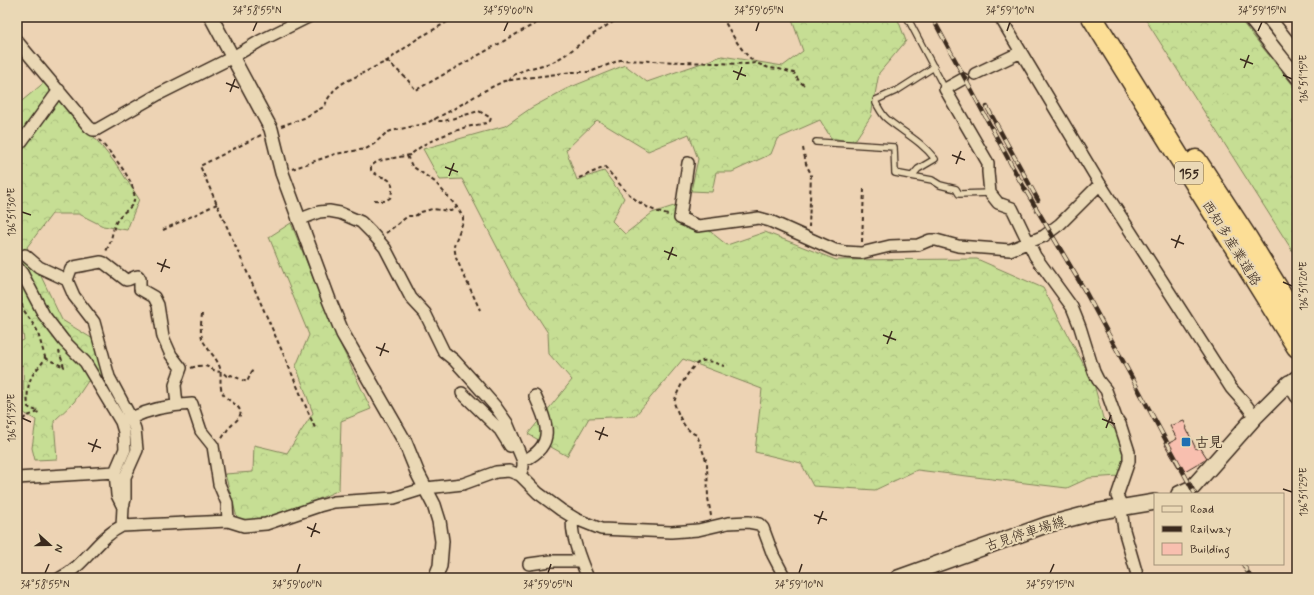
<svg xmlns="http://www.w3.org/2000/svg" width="1314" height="595" font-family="Mynerve,'Klee One',sans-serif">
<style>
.forest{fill:url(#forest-crowns);stroke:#808459}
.building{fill:#f8bfaf;stroke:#3b2a1e}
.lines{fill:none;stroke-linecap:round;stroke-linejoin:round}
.service-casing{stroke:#3b2a1e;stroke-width:8}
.minor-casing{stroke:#3b2a1e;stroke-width:14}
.tertiary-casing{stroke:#3b2a1e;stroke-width:16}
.secondary-casing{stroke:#3b2a1e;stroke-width:18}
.motorway-casing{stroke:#3b2a1e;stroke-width:23}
.path{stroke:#3b2a1e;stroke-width:2;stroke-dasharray:4 3;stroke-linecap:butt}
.service{stroke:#ead8b5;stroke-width:5.5}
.minor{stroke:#ead8b5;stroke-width:11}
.tertiary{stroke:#ead8b5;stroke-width:13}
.secondary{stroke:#ead8b5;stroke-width:15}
.motorway{stroke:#fcde96;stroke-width:20}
.rail-casing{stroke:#3b2a1e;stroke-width:4.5}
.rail{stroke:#ead8b5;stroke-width:3;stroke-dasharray:9;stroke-linecap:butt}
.ticks{fill:none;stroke:#3b2a1e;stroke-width:1.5}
.poi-dot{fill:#1f6fb2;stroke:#ead8b5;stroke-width:1.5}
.labels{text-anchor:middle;stroke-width:4;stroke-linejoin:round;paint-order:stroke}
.shield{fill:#ead8b5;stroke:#705e4b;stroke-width:1}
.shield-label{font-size:13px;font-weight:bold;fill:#3b2a1e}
.street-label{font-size:14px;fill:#3b2a1e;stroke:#ead8b5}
.poi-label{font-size:14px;font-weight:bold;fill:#3b2a1e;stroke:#ead8b5;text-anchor:start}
.neatline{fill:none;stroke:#3b2a1e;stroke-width:1.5}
.ticks-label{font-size:10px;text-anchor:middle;fill:#3b2a1e}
</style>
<defs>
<pattern id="forest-crowns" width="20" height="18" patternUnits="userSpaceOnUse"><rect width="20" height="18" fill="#c6de94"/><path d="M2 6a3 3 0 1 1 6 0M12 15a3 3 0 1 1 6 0" fill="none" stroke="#abbf7f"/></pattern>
</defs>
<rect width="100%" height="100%" fill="#edd3b4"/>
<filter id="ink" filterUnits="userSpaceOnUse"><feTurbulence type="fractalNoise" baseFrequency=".025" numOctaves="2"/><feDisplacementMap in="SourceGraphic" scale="8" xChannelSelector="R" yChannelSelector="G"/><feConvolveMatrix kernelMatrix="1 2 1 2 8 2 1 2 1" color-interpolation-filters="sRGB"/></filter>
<g filter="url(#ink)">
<path class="forest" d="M791,17H897L906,41L879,73L871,116L854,142L831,138L820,120L777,139L771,154L732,172H716L712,192L691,191L698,159L689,134L648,151L597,120L566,150L577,180L604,171L624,198L612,221L625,234L652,213L677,205L727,245L765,232L836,260L977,259L1043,288L1094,384L1103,418L1130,445L1119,476L1089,478L1067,488L917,470L875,490L813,486L801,463L755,452L762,389L683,359L635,416L589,418L567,456L528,434L572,380L549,354L548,333L514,280L462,179L440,180L423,149L505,126L531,108L566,89L625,65L647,82L722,56L783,66L803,51Z
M1144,17H1238L1297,90V258Z
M46,81L90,132L119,168L139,199L127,230L103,226L79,214H52L27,247L62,320L93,339L104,380L88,381L74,402L54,421L57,459L35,460L32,448L36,420L24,413L23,365L17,367V343L24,340L17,295V105Z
M291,223L336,335L371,409L341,421L339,490L269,521H238L225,474L253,472L254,445L287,453L313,413L296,366L309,335L269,237Z"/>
<path class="building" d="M1184,421L1187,428H1186L1196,449L1200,447L1207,458L1183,472L1181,468L1179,469L1165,445L1177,439L1170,426Z"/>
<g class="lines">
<g class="service-casing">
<path id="service" d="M907,17L945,89
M816,142L894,147L895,173L932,180L940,185L956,189L959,194L990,193
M912,176L918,169L935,159C921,141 904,133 887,119C882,115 879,108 876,103V100L898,90L934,67"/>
</g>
<g class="minor-casing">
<path id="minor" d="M1000,17L1100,184L1231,388L1247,406L1255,417
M17,41L89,127L93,130H96L159,94L233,57L260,41L308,17
M975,74L1021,52
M963,79L945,89L988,163V172L990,193L998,203L1012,208L1035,256L1072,307L1080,327L1094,372L1098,380L1106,390L1116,418L1120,424L1129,452V461L1117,496L1120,502L1124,530L1138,578
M17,146L22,141L59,90
M688,163L680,218L698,226L759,218L770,221L835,250L845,252L861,253L890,246L918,245L930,240H936L958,246L1010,250L1044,236L1060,224L1100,184
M298,220L319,212L329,211L340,213L361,222L371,232L385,248L411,298L425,313L444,352L454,360L473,381L495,406L507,423L523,461V467L520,475
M25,255L39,267L67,280L74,296L94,322L109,377L131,418
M17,267L22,273L44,315L64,341L85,362L121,422L124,432L125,449L115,472L117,495L123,507L122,526
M67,280L71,269L74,267L101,262L104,263L126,280C131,280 133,276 138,276L140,279V289L154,297L158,305L163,337L171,355L181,368L175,385L177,405
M462,393L500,430L510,446
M523,461C557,445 547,423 535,396
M17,478L115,472
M123,507L125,499V477L137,450L135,429L131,418C150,409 171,405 192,404L201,431L213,446L219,484L227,503L228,521
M573,517C569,532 582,564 588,578
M529,564L551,561H580
M60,578C85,566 97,538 122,526L228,521L244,526L266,524L319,506L334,502L394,498L426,488L463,484L496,472L509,471L520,475L538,493L561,510L576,519L601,529L671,532L698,530L728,523L748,522L759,524L763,528L773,555L785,578"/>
</g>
<g class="tertiary-casing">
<path id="tertiary" d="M211,17L271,129L282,173L329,300L343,334L405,442L418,474L434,505L439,521L442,541L440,566L435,578
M1249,17L1297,77
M1268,17L1297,54
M1297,377L1289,383L1297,396"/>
</g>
<g class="secondary-casing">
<path id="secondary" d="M1179,494L1192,488L1255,417L1289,383
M898,578L1046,525L1095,512L1155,502"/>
</g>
<g class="motorway-casing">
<path id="motorway" d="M1092,17L1297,347
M1196,160L1247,238L1297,320"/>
</g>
<path class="path" d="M722,17C732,34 740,51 756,63
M387,61L406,78L416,90L547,17
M508,81C514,70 538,67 550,63C565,57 575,47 588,38C599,30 611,23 622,17
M281,126L304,118L325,106L327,100L334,90L343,83L387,61L417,39L456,17
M261,135L200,166L286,360L315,428
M99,140C110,152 138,183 134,200C133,208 122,212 118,219C114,224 113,232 111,239C110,244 107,249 105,253
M803,148L806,164L811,174L809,227
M407,156L412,166L435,182L457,207
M292,169L335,154L366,149L374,144L386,133L391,131L419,125L427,123L450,111L484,91L504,81L572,72H590L620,60L746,64L756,63L769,68L779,69L794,73L799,81L805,86
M579,178L605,167C627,193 637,207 671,216
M374,200L385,201L390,198C399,174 380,181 371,170V166L378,161L410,155L423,145L439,137L466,127L487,123L490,121L491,118L479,111L444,121H439L434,119
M163,230L217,204
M386,233L408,216H415L421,212L432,209L451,211L457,207L463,217V222L454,245L456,258L480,310
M862,242L864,189
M202,314C201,324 199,336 205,344C210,353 217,358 220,368C222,376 218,387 224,395C229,402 237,403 241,412L239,418L228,429L221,440
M45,358L64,367L59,351
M191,368C210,361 209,372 222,372L228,377L231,375L247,382L253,369
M17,424L27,416L39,412L38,411L31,409L28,407C27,397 27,382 34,373C38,367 43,364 45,357L37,330L23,309L19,292
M711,516L708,498L707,463L697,435C683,430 679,415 674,403C676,393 691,363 702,361C709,360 718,364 724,366"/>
<use href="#service" class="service"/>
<use href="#minor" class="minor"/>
<use href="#tertiary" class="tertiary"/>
<use href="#secondary" class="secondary"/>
<use href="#motorway" class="motorway"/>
<g class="rail-casing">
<path id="rail" d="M932,17L1019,179L1085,291L1195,494
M987,107L1038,200
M1243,564L1251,578"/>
</g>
<use href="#rail" class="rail"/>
</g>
</g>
<path class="ticks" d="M253,31L257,22M504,31L508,22M756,31L759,22M1007,31L1010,22M1258,31L1262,22M1240,59L1253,64M1244,68L1249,55M733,71L746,76M1283,75L1292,79M737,80L742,67M226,83L239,88M230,92L235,79M952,155L965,160M956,164L961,151M445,167L458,172M449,176L454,163M22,212L31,215M1171,239L1184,244M1175,248L1180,235M664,251L677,256M668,260L673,247M157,263L170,268M161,272L166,259M1283,282L1292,286M883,335L896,340M887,344L892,331M376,347L389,352M380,356L385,343M22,418L31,422M1102,419L1115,424M1106,428L1111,415M595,431L608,436M599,440L604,427M88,443L101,448M92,452L97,439M1283,489L1292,492M814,515L827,520M818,524L823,511M307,527L320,533M311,537L316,523M45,573L49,564M297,573L300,564M548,573L551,564M799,573L802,564M1050,573L1054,564"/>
<rect class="poi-dot" x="1181" y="437" width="10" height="10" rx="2"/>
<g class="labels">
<rect class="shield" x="1175" y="162" width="28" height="22" rx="3"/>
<g class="shield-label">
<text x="1189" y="178">155</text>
</g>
<g class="street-label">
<text transform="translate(1232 243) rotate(58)" y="5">西知多産業道路</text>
<text transform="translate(1025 533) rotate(-18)" y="5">古見停車場線</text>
</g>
<g class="poi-label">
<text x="1195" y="447">古見</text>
</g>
</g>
<rect width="1314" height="595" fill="none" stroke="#ead8b5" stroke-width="44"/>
<rect x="1154" y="493" width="130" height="72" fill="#ead8b5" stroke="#a49279"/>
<rect x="1162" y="506" width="20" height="6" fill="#ead8b5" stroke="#a49279"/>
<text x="1190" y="513" font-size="12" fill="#3b2a1e">Road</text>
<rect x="1162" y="526" width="20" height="6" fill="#3b2a1e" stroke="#a49279"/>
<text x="1190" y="533" font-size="12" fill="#3b2a1e">Railway</text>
<rect x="1162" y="543" width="20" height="12" fill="#f8bfaf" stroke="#a49279"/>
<text x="1190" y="553" font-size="12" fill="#3b2a1e">Building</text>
<g transform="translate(50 545) rotate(111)" stroke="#ead8b5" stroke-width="3" paint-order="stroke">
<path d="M0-3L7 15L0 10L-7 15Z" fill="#3b2a1e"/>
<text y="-6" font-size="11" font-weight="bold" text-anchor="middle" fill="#3b2a1e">N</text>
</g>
<rect x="22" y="22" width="1270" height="551" class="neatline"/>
<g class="ticks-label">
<text x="257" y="14">34°58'55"N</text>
<text x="508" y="14">34°59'00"N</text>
<text x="759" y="14">34°59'05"N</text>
<text x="1010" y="14">34°59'10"N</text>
<text x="1262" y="14">34°59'15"N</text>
<text transform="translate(1303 79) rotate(-90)" y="4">136°51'15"E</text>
<text transform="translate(11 212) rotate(-90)" y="4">136°51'30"E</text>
<text transform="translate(1303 286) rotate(-90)" y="4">136°51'20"E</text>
<text transform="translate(11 418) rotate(-90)" y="4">136°51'35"E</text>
<text transform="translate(1303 492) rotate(-90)" y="4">136°51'25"E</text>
<text x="45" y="588">34°58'55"N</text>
<text x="297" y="588">34°59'00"N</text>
<text x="548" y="588">34°59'05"N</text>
<text x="799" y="588">34°59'10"N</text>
<text x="1050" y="588">34°59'15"N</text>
</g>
</svg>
